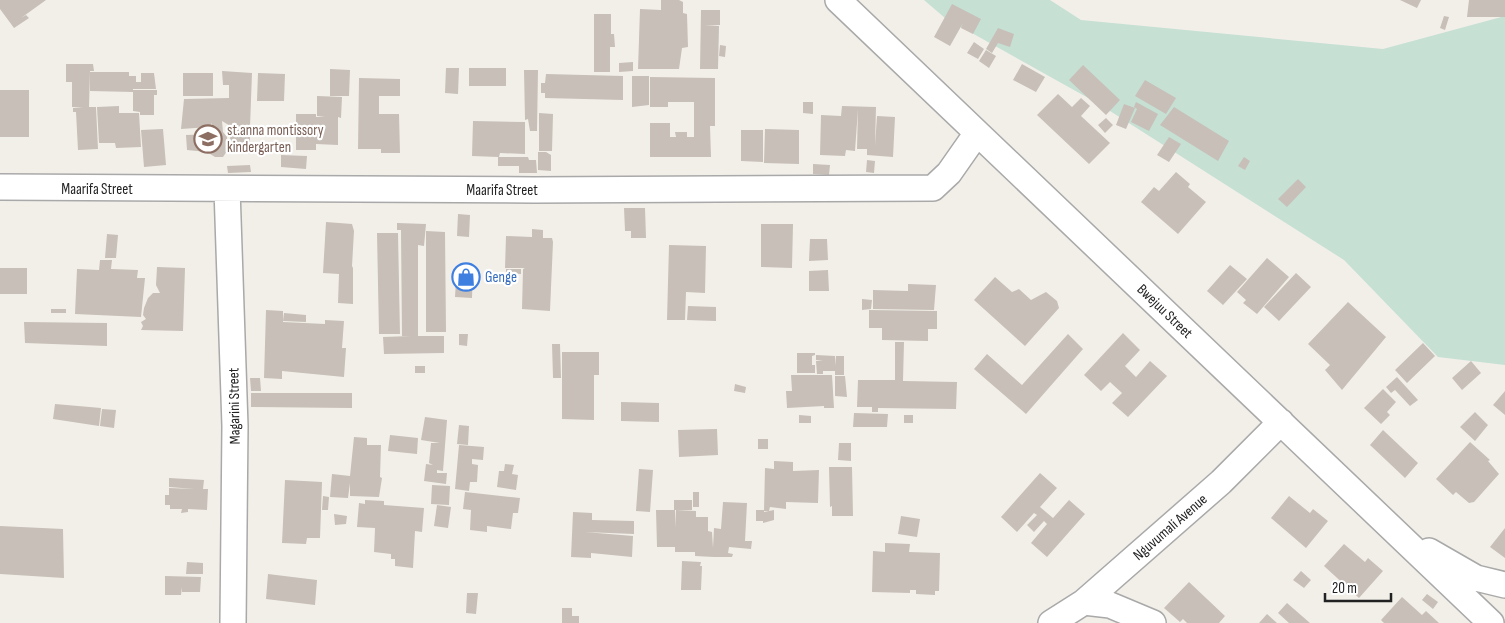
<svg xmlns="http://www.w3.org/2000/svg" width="1505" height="623" font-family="'Sofia Sans Condensed',sans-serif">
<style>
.wetland{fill:#c6e0d4}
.building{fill:#c7bfb8}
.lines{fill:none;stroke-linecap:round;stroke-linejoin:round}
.minor-casing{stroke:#a9a9a9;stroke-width:28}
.minor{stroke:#fff;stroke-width:25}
.labels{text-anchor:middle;stroke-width:4.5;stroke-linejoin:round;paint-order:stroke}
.education-label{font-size:15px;fill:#785e54;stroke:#fff;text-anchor:start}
.street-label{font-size:15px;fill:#222;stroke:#fff}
.shop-label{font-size:15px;fill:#366cbe;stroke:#fff;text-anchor:start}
</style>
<rect width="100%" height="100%" fill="#f2efe9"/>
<path class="wetland" d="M924,0H1050L1081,20L1383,49L1505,16V365L1438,357L1344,260L1099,104L945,18Z"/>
<path class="building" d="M0,0H46L21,18L26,15L29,18L14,28L0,9Z
M661,0H679L683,2V13L687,14L688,47L682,48L679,69H638L640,9L661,10Z
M1400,0H1421L1417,8Z
M1469,0H1505V17H1467Z
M952,4L981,19L973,34L961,28L963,23L950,46L934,37Z
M701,10H720V25H705L719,26L718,69H700Z
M594,14H611V34H614L615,47H610V72H594Z
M1444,16L1449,17L1445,30L1440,28Z
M998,28L1014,34L1010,47L998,43L992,53L986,49Z
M974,42L984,49L978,59L967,53Z
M720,45L726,46L725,57L719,56Z
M986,50L996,56L989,68L979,61Z
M633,62V71L619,72V63Z
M66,64H93L94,71H90L89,107H96L98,149L78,150L76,112H73V108L83,107H72V82H66Z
M1022,64L1045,77L1036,92L1013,80Z
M1083,65L1120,100L1106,115L1069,80Z
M446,68H459L458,94L445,93Z
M469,68H506V86H469Z
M330,69L350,70L349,96H330Z
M524,70H538L537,131H530L528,119L525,120Z
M222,71L252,73L250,127H244V135H231L232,127L222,121L223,132L227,137V151L223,157H215L207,152L187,150L186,135L211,134L212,123L209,127L181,129L184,99L229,98V85H223Z
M90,72H129V76H136V82H141V73H154L156,89H133V92L90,91Z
M183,73H213V96H183Z
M258,73L285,74L284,101H257Z
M546,74L623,76V100L545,98V93H541V83H545Z
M632,76H649V105L632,107Z
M650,77L715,78V126H710L711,157H650V123H670V137H676L675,132H687V137H694V102H668V107H650Z
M359,78L400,79V96H379V114H399L400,153H381V149H358Z
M1145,80L1176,98L1166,114L1135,96Z
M0,90H29V137H0Z
M133,90H157V95H154V115H140V112L133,111Z
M1058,94L1072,107L1081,98L1090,106L1081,116L1110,143L1089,164L1037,115Z
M317,96L342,97L341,118L338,117V145L316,144V150H296V114H316V121V117H325L317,116Z
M803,102H813V114L803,113Z
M1136,102L1158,114L1149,131L1131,122L1137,109L1134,107Z
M1124,104L1135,108L1126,129L1116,125Z
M119,106V113H139L141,147L116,148L115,143H99L97,107Z
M842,106L876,107L875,146L877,116L895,117L893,157L867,155V149H857L858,109L855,151L846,150L845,156L820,155L821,115L841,116Z
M1174,107L1229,141L1218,161L1160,125Z
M539,113L553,114L552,151H539Z
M1106,118L1113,125L1105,133L1098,125Z
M473,121L525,122V154L500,153L499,157H528L529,160H536L537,173H519V166H498V157L472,156Z
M163,129L166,165L144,167L141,130Z
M765,129L799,130V164L764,163Z
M741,130H763V162L741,161Z
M230,136H250V154L234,153V151L230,150Z
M1169,137L1181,144L1169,162L1157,155Z
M538,152H546L551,155V171L538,170Z
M281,155L307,156L306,169L281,167Z
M1244,157L1250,161L1245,170L1238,166Z
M867,160L875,161L874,173L866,172Z
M813,164L830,165L829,175L813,174Z
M250,165L251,172L228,173L227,166Z
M1176,172L1190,184L1188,187L1206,202L1178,234L1141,202L1154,187L1159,191Z
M1298,179L1306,187L1287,207L1278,199Z
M624,208H645L646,238H631V231H625Z
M458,214L470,215L469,237L457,236Z
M326,222L352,224L354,231L352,266L353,268V304L338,303L339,274L323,273Z
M397,223L426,224L424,246L418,245V336H444V353L384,354L383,337L411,336H402L401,230H397Z
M761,224H793L792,268L761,267Z
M532,229L543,230V238H552L553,242L550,311L522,309L523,269L525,268H505L506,236L532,237Z
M426,231L445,232L446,332H426Z
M377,233H398L400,334H379Z
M107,234L118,235L116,258H105Z
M810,239H827L828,260L809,261Z
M669,245L706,246L705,293L686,292L685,320H667Z
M1267,258L1289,277L1257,314L1243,303L1246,300L1237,292Z
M100,260H112L111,269L138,270L137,278H145L141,317L75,314L77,269L99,270Z
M461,263L473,264L472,298L455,297L457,265H461Z
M1230,265L1247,279L1223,305L1207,291Z
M157,267L185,268L183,331L141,330L143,326L141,322L146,319L143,315L144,308L148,298L153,293H160L156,285Z
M0,268H27V294H0Z
M506,269H521V274L506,273Z
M828,270L829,291H809V271Z
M1296,273L1311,287L1279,321L1264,307Z
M995,277L1012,292L1019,289L1031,300L1046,292L1057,301L1059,308L1025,346L974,300Z
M908,284L936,285L934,310L873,309V290L908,291Z
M862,299L872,300L871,309L862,310Z
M1348,302L1386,337L1342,390L1325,370L1330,365L1308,344Z
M688,306L716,307V321L687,320Z
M51,309H66V313H51Z
M266,310L283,311V322L325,324V320L344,321L342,348H346L344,377L282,371V379L264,378Z
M869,310L937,311V329H928V341L882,340V328H869Z
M284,313L306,315V322L283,321Z
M24,322L107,323V346L25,343Z
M1123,333L1140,350L1125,366L1136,377L1150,361L1167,376L1128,417L1112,403L1122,393L1110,382L1101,391L1084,375Z
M459,334H468L467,346L459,345Z
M1068,334L1083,349L1026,414L974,369L987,354L1022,385Z
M895,342H904L903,381L957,382L956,409L878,408V412H872V407H857L858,380H895Z
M1423,343L1435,356L1407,383L1395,370Z
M552,344H560L561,378H553Z
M562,352H599V375H594V420L562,419Z
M797,353H815V355L812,356V365H815V373H797Z
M816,355L835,356V366L836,356H844V375H835V371H823V363V374H817L816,361L823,360H816Z
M1471,361L1481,373L1462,390L1452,378Z
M415,366H425V373H415Z
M791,375H832L834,408H824V406L787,408L786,391H792Z
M835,376H845L847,397L835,396Z
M1397,377L1418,400L1410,406L1395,390L1391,393L1386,387Z
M250,378H260L261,391H251Z
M735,384L746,387L745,393L734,391Z
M1383,389L1396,402L1387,412L1390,415L1381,424L1364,408Z
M1505,391V415L1493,405Z
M251,393H352V408L251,407Z
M621,402L659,403V422L621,421Z
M55,404L101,408L99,426L53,419Z
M102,409L116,410L114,428L100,426Z
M1475,412L1488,425L1475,441L1460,427Z
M854,413L888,414L887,427H853Z
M799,415L811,416V423H799Z
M904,415H913V423H904Z
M425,417L447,420L443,471L437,470V473H447L446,484L424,481L426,464L433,465L429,463L431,443H440L421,440Z
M459,425L469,426L468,445L457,444Z
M717,429L718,455L679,457L678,430Z
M1383,430L1418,463L1405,478L1370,445Z
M390,435L418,438L417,454L388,451Z
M354,437L367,438V445H381L380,477L382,478L379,497L350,496V483L348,498L330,497L332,474L350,476Z
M758,439H768V449H758Z
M1470,442L1490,460L1488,461L1499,474L1474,502L1469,503L1456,492L1453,495L1436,479Z
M839,443H851V461L838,460Z
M459,445L484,447L483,460L472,459V464L478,465L477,482H470L469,491L455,489Z
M774,461L793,462V471L819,470L818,503L786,502V509L770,507L769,511H764L765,468L774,469Z
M505,464L514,465L512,474L518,475L516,490L497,487L499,471H504Z
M829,467H852L853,516H832V506L830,507Z
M639,469L653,470L650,512L636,511Z
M1040,473L1057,488L1040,507L1053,518L1069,500L1085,514L1047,557L1031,543L1047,524L1044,521L1034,532L1027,525L1037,515L1034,513L1017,532L1001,517Z
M169,478L204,480L203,489H208L207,510L188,509V512L181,513L182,509H170V505H165V495H169V488L195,489L169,487Z
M285,480L322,482L320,538H307L306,544L282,543Z
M432,485L450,486L449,505L431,504Z
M465,492L520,498L518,513H513L511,529L487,526V532L470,530L471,510L463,509Z
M693,492H699V507H693Z
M323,496L329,497L328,510H322Z
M1289,496L1310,513L1313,509L1328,521L1306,548L1271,518Z
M365,500L384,501V505L424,508L422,532L415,531L413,568L395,566V559H391V554L374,552L375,528L357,527L359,503L365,504Z
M674,500H692V510H674Z
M723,502L747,503L745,541H752L751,549L729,547L728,553L733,554L732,557H714L695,556V552H675V547H657L656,510H675V528L676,510L696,511V517H708V531L712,532L713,548L714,528L721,529Z
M437,505L451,507L448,528L434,526Z
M756,510H764V517V512L774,510V520L763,523V521H756Z
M573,512L592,513V520L634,521V534L585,532L633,536L632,557L591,553V558L571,557Z
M334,514L347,516L346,524L335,525Z
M901,516L920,519L917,537L898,534Z
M0,526L63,529L64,578L0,574Z
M1505,528V558L1490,547Z
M885,543L910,544L909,552L940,553L939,591H935V595L916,594V590H910V593L872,592L873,551L885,552Z
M1344,544L1365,562L1368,558L1383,571L1359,598L1324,566Z
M682,561L701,562L700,566H702L701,590H681Z
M187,562L203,563V574H186Z
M1301,571L1311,580L1304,588L1293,580Z
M268,574L317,580L315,605L266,599Z
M165,576L201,577L200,592H182V587L181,595H165Z
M1189,582L1225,616L1219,623H1187L1183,619L1180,622L1164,608Z
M467,593H478L476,614L466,613Z
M1427,594L1438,602L1433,609L1422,600Z
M1402,597L1422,615L1426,611L1439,623H1384L1381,620Z
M1287,603L1310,623H1289L1278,613Z
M562,608H572V616H579V623H562Z
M1267,614L1277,623H1259Z"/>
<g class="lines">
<g class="minor-casing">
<path id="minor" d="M838,0L1491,623
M0,187L534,190L933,188L949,173L977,133
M227,189L235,426L233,623
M1429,551L1476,578L1505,585
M1084,602L1110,605L1153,623
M1051,623L1084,602L1221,482L1281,422"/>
</g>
<use href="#minor" class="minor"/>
</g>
<defs>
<g id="school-ring" transform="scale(1.4375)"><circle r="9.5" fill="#fff" stroke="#8d6e63" stroke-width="1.5"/><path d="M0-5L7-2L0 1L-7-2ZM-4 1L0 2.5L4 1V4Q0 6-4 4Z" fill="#8d6e63"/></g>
<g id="shop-ring" transform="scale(1.4375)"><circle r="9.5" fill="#fff" stroke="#3f7fe0" stroke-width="1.5"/><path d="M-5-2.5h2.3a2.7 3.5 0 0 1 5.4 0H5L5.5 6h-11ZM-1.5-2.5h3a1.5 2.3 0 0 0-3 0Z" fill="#3f7fe0"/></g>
</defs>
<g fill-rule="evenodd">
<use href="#school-ring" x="208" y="139"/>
<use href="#shop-ring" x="466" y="277"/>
</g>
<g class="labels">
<g class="education-label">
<text x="227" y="135">st.anna montissory<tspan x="227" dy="17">kindergarten</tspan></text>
</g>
<g class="street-label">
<text x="97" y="194">Maarifa Street</text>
<text x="502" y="195">Maarifa Street</text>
<text transform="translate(1165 311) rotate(44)" y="5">Bwejuu Street</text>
<text transform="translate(234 406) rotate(-91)" y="5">Magarini Street</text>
<text transform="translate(1170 527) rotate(-41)" y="5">Nguvumali Avenue</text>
</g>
<g class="shop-label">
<text x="485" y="282">Genge</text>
</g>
</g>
<path d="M1325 593v8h66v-8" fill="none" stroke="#222222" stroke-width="2.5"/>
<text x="1332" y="593" font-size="15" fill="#222222" stroke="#ffffff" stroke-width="4" paint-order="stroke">20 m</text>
</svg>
